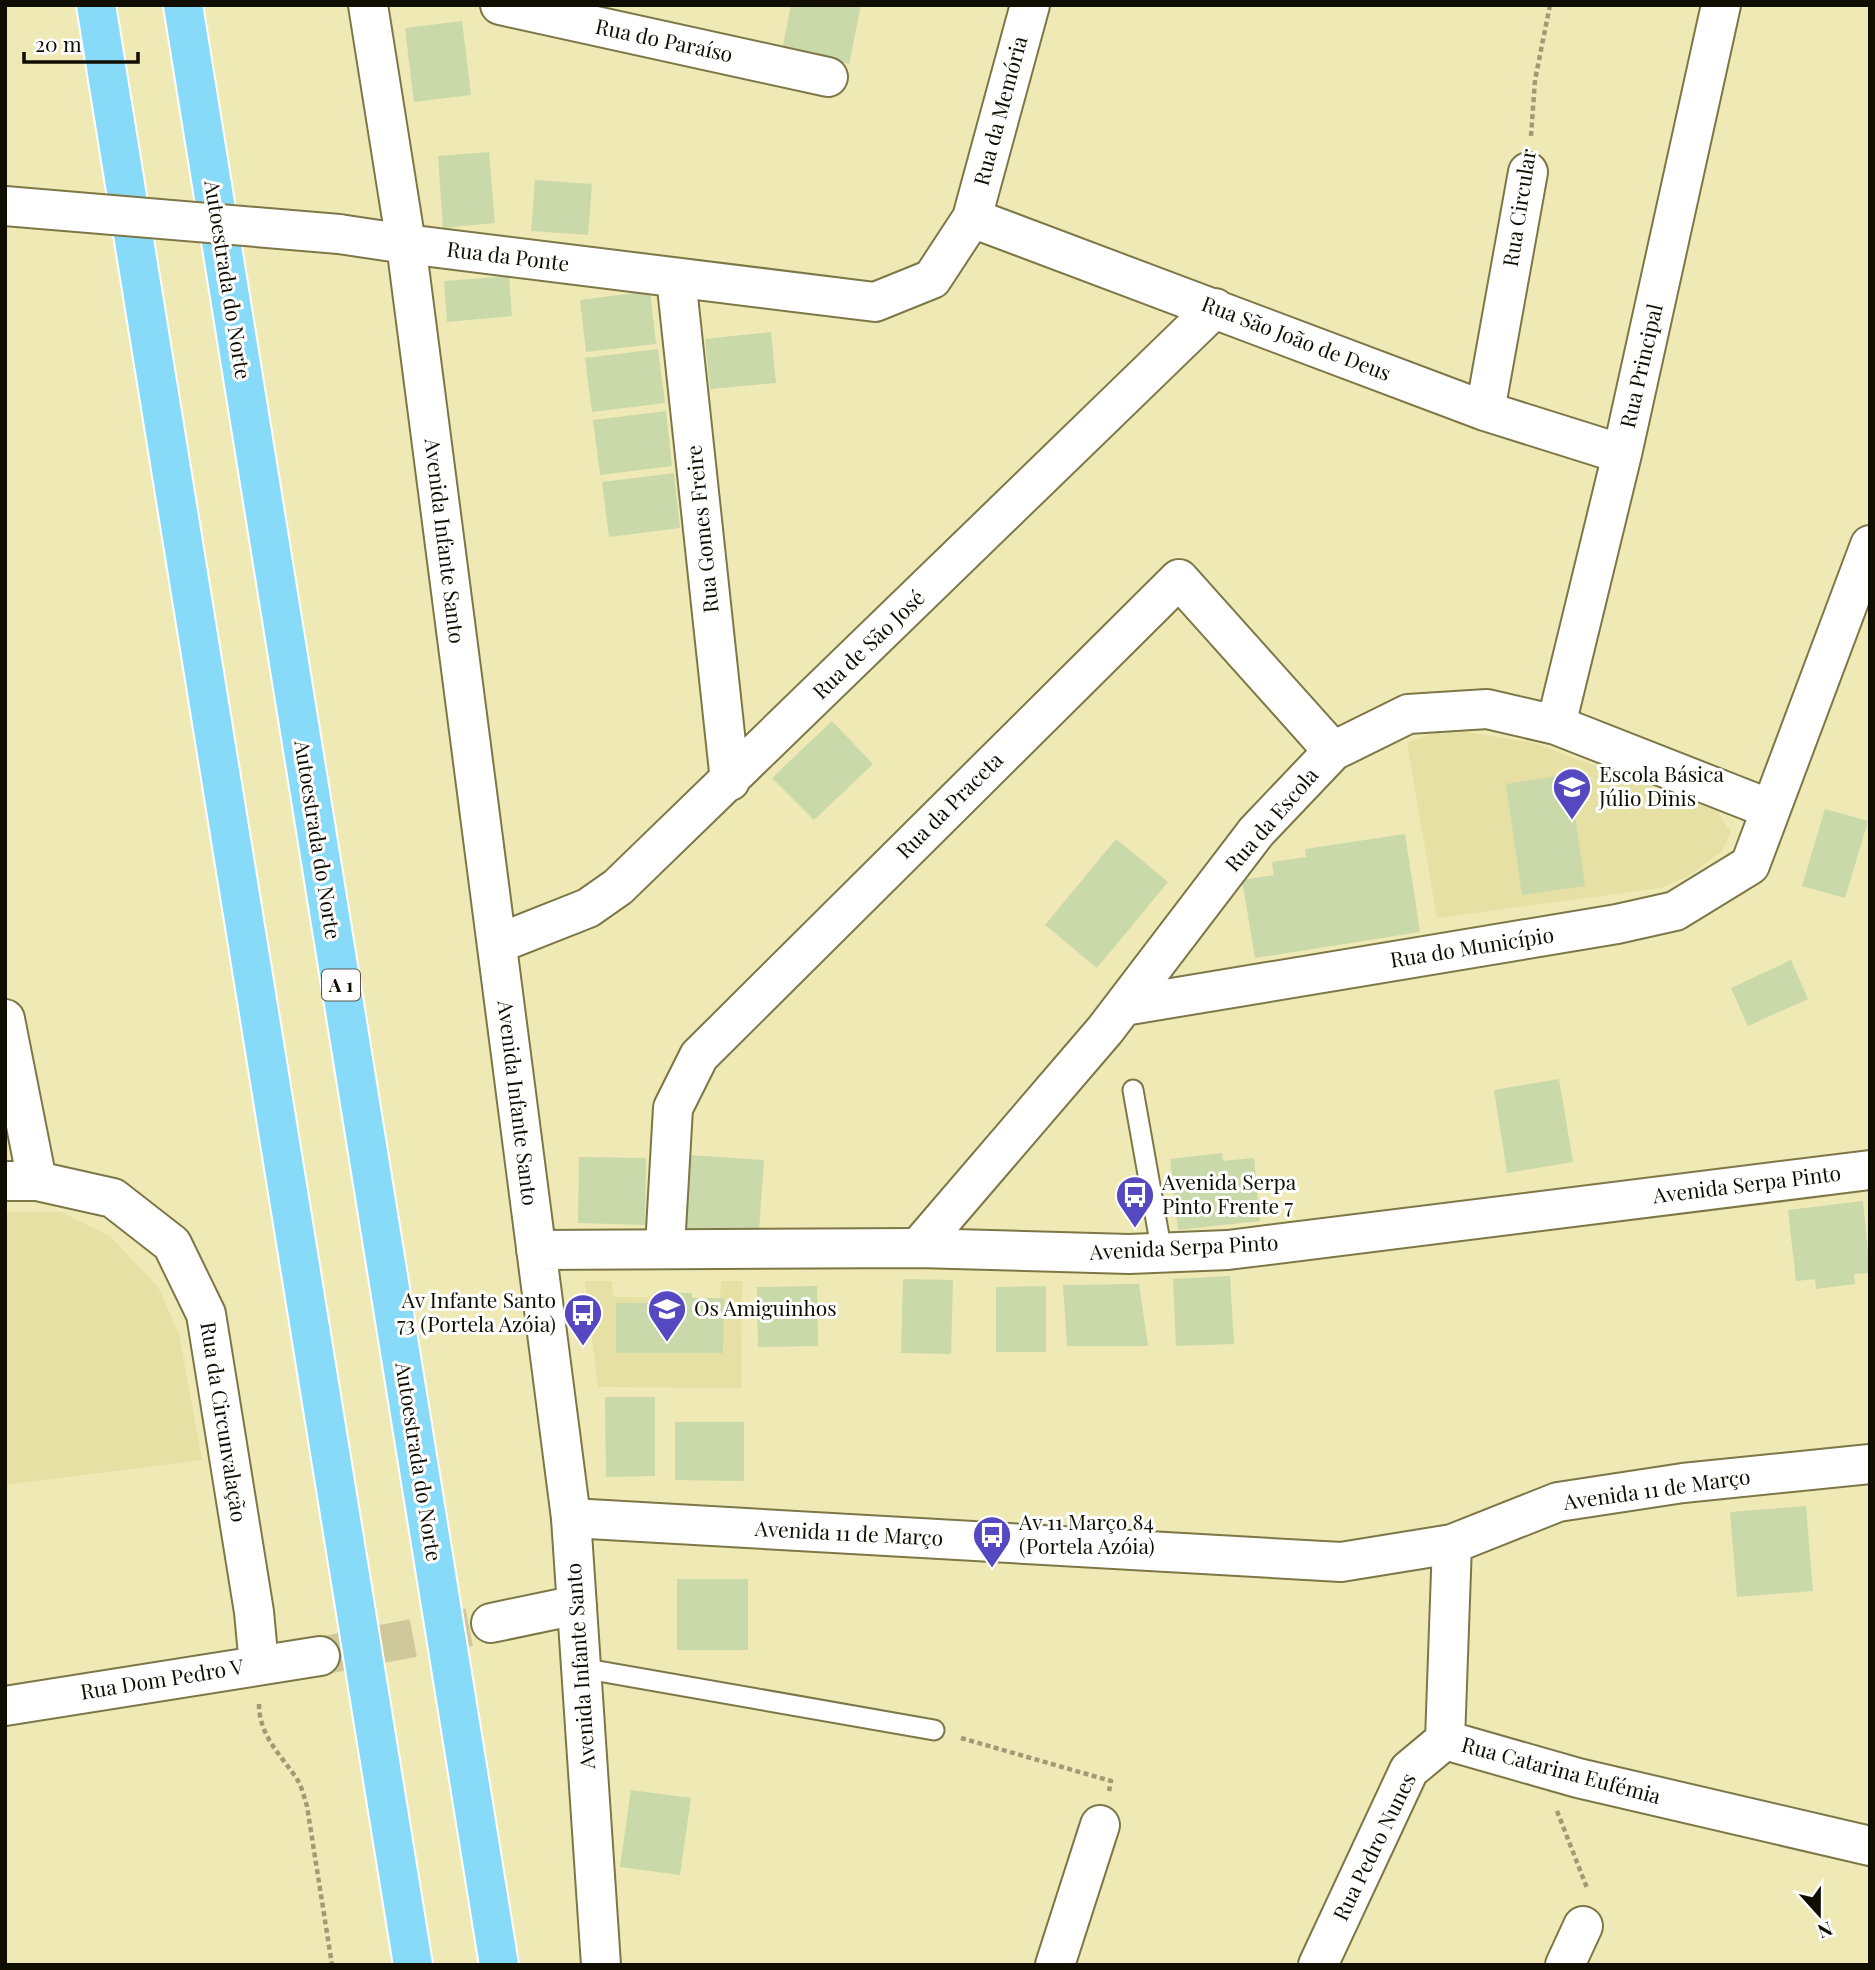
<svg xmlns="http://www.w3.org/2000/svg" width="1875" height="1970" font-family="'Playfair Display',serif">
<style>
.built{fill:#e6e0a4}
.building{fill:#c9d9a9}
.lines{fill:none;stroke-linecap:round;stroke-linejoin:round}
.secondary-tunnel{stroke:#cec89b;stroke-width:38;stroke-dasharray:38 19;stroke-linecap:butt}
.lane-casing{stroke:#7d7747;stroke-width:23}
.street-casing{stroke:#7d7747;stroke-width:42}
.secondary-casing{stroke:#7d7747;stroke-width:42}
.highway-casing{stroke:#fff;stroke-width:42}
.path{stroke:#a09b75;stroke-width:4.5;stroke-dasharray:5 3.5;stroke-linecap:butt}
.lane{stroke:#fff;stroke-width:19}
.street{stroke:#fff;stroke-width:38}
.secondary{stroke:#fff;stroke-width:38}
.highway{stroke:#88dbf8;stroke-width:38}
.secondary-bridge-casing{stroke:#7d7747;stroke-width:42;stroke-linecap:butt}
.secondary-bridge{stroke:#fff;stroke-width:38}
.labels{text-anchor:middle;stroke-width:6;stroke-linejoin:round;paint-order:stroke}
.shield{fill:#fff;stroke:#58564c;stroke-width:2}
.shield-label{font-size:19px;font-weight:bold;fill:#100e00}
.street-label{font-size:21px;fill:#100e00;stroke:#fff}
.poi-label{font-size:21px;fill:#100e00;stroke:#fff;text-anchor:start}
</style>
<rect width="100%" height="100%" fill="#efe9b6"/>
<path class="built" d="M1467,732L1534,743L1717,811L1731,832L1722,851L1688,876L1661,888L1437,918L1407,743L1430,734Z
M5,1212H61L110,1236L158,1287L179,1334L202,1460L5,1485Z
M585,1281H612L613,1297L720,1298L721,1281H742L741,1388L598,1387Z"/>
<path class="building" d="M791,5H861L849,64L782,51Z
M462,21L471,95L414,102L405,28Z
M489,152L495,223L443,228L438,156Z
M535,180L592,184L588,235L531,231Z
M509,276L512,316L447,322L444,281Z
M650,291L656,344L586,352L580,300Z
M771,332L776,383L710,389L705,339Z
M658,349L665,403L592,412L585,358Z
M666,411L672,466L600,475L593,420Z
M674,473L680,528L609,537L602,482Z
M832,721L873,764L814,820L772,778Z
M1569,774L1585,886L1522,895L1506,784Z
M1825,809L1868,821L1845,898L1802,886Z
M1405,834L1420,932L1255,958L1242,880L1274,875L1272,862L1306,857L1305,849Z
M1116,839L1168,882L1097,968L1045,925Z
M1791,960L1808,999L1748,1026L1731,988Z
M1559,1079L1573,1162L1507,1173L1494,1090Z
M1222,1153L1223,1161L1254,1158L1260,1221L1178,1230L1170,1159Z
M689,1155L764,1160L759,1231L682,1230Z
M579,1157L646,1158L645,1225L578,1223Z
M1863,1201L1870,1273L1854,1274L1855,1284L1816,1289L1815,1279L1796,1281L1788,1210Z
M1230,1276L1234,1344L1176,1346L1173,1279Z
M903,1279L953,1280L951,1354L901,1353Z
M1139,1284L1148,1346H1067L1063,1285Z
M817,1286L818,1346L758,1347L757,1287Z
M1046,1286V1352H996V1287Z
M654,1293H692V1298H724L723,1353H616V1303H654Z
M605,1397H655V1476L606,1477Z
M675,1422H744V1481L675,1480Z
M1806,1506L1813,1591L1737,1597L1730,1512Z
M677,1579H748V1650H677Z
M631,1790L691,1798L680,1875L620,1867Z"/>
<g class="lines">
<path class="secondary-tunnel" d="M320,1656L491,1623"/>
<g class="lane-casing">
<path id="lane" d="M1133,1090L1162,1253
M581,1668L934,1730"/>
</g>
<g class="street-casing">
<path id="street" d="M500,5L828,77
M972,218L1485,411L1622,454
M406,244L875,302L932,279L972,218L1030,5
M676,278L730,781
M1485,411L1528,172
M1556,725L1622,454L1721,5
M497,944L588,908L618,887L1215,308
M1124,1006L1617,924L1675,911L1750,865L1870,545
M5,1019L37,1181
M665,1247L673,1108L699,1056L1179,579L1333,751
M918,1248L1105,1030L1256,832L1333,751L1408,714L1487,709L1556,725L1770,809
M571,1518L1341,1562L1452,1544L1558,1502L1683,1483L1870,1464
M1452,1544L1445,1740L1578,1778L1870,1846
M1055,1965L1100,1825
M1318,1965L1409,1770L1445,1740
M1565,1965L1583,1926"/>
</g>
<g class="secondary-casing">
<path id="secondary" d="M368,5L406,244L571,1518L601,1965
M339,234L406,244
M5,1181H37L113,1198L172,1244L206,1314L254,1612L259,1665
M536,1250L918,1248L1129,1254L1228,1250L1870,1170
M491,1623L577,1605
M5,1706L320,1656"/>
</g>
<g class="highway-casing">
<path id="highway" d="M96,5L413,1965
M183,5L499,1965"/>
</g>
<path class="path" d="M1531,136L1535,80L1550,5
M259,1704C259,1736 281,1755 297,1779C302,1787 304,1797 307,1806L332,1965
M961,1738L1111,1781L1109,1791
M1557,1811L1587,1888"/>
<use href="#lane" class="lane"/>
<use href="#street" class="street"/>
<use href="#secondary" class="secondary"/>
<use href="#highway" class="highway"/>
<g class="secondary-bridge-casing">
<path id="secondary-bridge" d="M5,206L339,234"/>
</g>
<use href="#secondary-bridge" class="secondary-bridge"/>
</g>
<defs>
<g id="school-pin" transform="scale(2.0125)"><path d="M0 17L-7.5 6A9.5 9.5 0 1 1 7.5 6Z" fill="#5648c0" stroke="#fff"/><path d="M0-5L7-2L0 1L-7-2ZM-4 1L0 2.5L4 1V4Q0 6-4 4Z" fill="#fff"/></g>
<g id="bus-pin" transform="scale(2.0125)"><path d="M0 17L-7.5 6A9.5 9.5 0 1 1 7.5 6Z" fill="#5648c0" stroke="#fff"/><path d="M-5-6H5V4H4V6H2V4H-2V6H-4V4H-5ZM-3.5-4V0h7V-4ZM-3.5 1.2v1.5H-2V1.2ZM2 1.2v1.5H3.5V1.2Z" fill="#fff"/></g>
</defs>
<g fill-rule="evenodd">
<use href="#school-pin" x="1572" y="787"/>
<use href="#bus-pin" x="1135" y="1195"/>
<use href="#school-pin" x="667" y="1309"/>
<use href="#bus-pin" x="583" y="1313"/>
<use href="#bus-pin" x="992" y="1535"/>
</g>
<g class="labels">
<rect class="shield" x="322" y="969.5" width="38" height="31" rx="5"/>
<g class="shield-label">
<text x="341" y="992">A 1</text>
</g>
<g class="street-label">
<text transform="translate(664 41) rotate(12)" y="7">Rua do Paraíso</text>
<text transform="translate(1001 111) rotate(-75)" y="7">Rua da Memória</text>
<text transform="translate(1520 208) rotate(-81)" y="7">Rua Circular</text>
<text transform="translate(508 257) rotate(7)" y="7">Rua da Ponte</text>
<text transform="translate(227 280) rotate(81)" y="7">Autoestrada do Norte</text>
<text transform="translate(1296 339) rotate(21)" y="7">Rua São João de Deus</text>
<text transform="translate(1642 366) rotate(-77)" y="7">Rua Principal</text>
<text transform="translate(703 529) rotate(-96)" y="7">Rua Gomes Freire</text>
<text transform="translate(444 541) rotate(83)" y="7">Avenida Infante Santo</text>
<text transform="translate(869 645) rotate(-44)" y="7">Rua de São José</text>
<text transform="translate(950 806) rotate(-45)" y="7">Rua da Praceta</text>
<text transform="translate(1272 820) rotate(-49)" y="7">Rua da Escola</text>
<text transform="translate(317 840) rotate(81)" y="7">Autoestrada do Norte</text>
<text transform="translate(1472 948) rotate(-9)" y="7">Rua do Município</text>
<text transform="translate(517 1103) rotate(83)" y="7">Avenida Infante Santo</text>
<text transform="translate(1747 1185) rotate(-7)" y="7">Avenida Serpa Pinto</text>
<text transform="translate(1184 1248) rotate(-3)" y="7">Avenida Serpa Pinto</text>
<text transform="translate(223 1422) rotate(81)" y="7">Rua da Circunvalação</text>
<text transform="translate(418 1462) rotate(81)" y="7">Autoestrada do Norte</text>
<text transform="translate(1657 1490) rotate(-8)" y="7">Avenida 11 de Março</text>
<text transform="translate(849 1534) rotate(3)" y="7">Avenida 11 de Março</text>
<text transform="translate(581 1666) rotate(-94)" y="7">Avenida Infante Santo</text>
<text transform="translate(162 1680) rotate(-9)" y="7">Rua Dom Pedro V</text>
<text transform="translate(1561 1771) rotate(15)" y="7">Rua Catarina Eufémia</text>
<text transform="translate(1375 1847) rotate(-64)" y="7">Rua Pedro Nunes</text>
</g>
<g class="poi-label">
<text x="1599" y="782">Escola Básica<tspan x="1599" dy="24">Júlio Dinis</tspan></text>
<text x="1162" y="1190">Avenida Serpa<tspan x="1162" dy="24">Pinto Frente 7</tspan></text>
<text x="556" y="1308" text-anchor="end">Av Infante Santo<tspan x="556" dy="24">73 (Portela Azóia)</tspan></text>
<text x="694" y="1316">Os Amiguinhos</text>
<text x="1019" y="1530">Av 11 Março 84<tspan x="1019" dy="24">(Portela Azóia)</tspan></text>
</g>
</g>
<rect width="1875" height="1970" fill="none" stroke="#100e00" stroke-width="14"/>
<g transform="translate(1819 1914) rotate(159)" stroke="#ffffff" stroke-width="5" paint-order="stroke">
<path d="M0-5L12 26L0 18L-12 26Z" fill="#100e00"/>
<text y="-10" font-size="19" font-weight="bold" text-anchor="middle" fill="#100e00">N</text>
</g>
<path d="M24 52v10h114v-10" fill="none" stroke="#100e00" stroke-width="3.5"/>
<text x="35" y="52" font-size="21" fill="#100e00" stroke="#ffffff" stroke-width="5" paint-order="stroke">20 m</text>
</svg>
